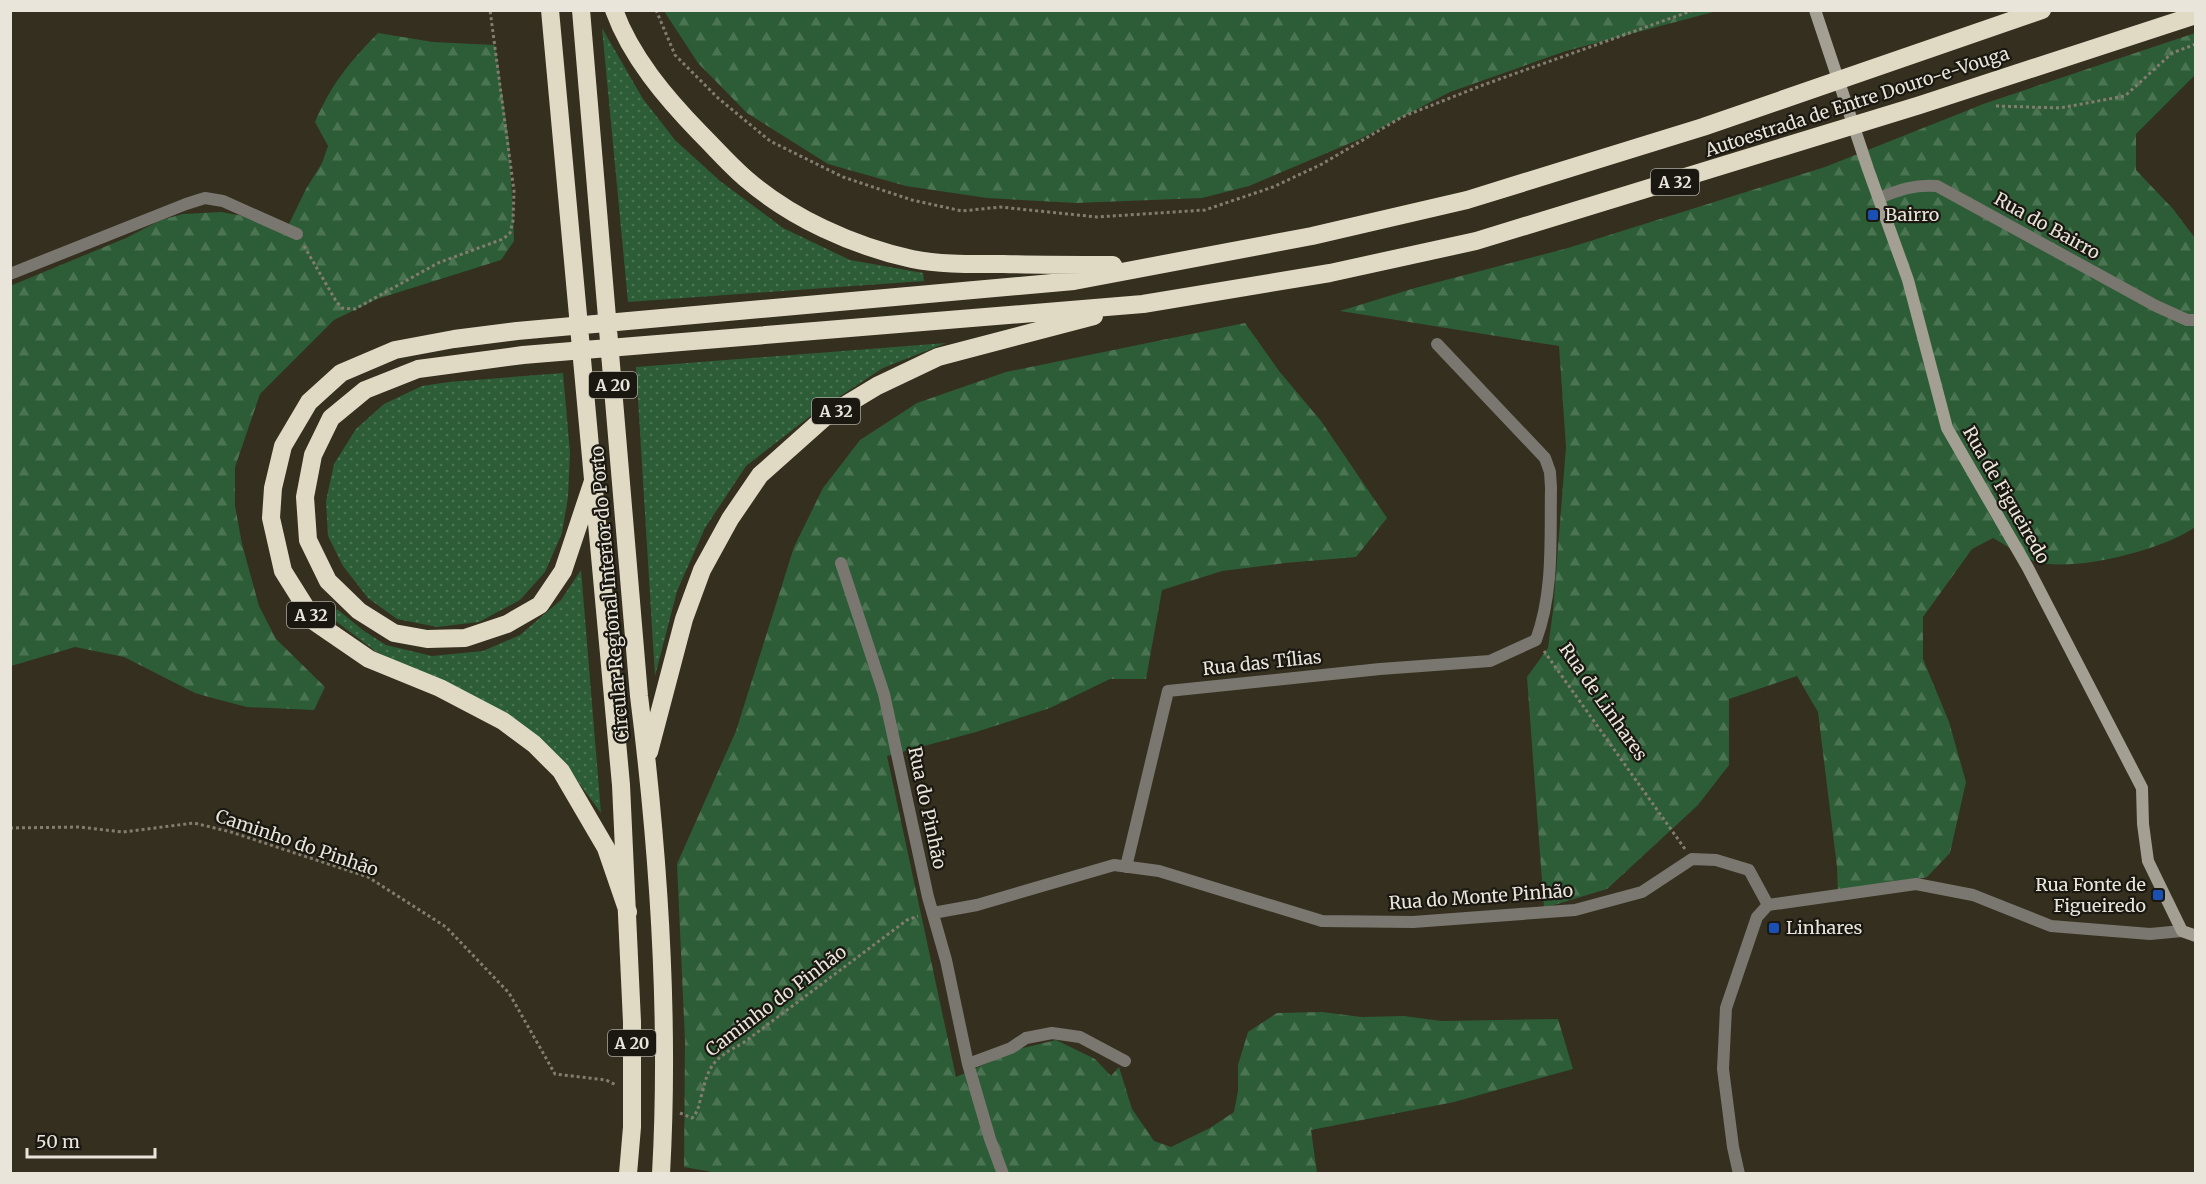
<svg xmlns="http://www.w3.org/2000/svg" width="2206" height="1184" font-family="Merriweather,serif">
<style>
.grass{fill:url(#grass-dots)}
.forest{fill:url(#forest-firs)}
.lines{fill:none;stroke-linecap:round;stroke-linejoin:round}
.path{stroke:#837d70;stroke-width:3;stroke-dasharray:3 3;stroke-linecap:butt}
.street{stroke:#79776f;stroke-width:12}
.secondary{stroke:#a39f92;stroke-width:12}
.highway{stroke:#e0dac5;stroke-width:18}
.transit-dot{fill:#1a4fb4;stroke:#1a1811;stroke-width:2}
.labels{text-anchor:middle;stroke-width:4.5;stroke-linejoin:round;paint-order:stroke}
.shield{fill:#1a1811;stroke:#aba89e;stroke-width:1.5}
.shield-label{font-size:16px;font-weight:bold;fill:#e9e5db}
.street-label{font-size:18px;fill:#e9e5db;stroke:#1a1811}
.poi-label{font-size:18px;fill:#e9e5db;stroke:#1a1811;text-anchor:start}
</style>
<defs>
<pattern id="grass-dots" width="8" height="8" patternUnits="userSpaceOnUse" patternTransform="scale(1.5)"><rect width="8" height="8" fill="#2c5d36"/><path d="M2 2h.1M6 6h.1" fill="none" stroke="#4b7452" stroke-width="1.8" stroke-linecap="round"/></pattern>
<pattern id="forest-firs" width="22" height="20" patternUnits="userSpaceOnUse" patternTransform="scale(1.5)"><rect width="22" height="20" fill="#2c5d36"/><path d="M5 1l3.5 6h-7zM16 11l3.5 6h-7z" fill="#4b7452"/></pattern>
</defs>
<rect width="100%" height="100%" fill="#352f1f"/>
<path class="grass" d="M602,28L643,99L675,140L720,181L783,228L850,260L923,273L924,281L628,302Z
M946,343L883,368L813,414L746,466L705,528L677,591L655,676L636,367Z
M563,373L570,453L568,497L562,533L545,572L520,600L479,622L437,627L397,619L368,598L343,566L328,536L326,501L334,464L356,429L384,404L422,386L449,382Z
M581,570L601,813L567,767L424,675L375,651L333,619L337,609L364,631L386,645L432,656L483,651L520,635L561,600Z"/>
<path class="forest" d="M664,11H1717L1566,51L1450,92L1360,139L1249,186L1202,198L1076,203L987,198L906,186L828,164L747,113L698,63Z
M378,33L433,42L495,45L509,142L513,215L514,241L501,260L377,299L334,320L260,394L235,467V506L242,544L259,606L276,639L325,687L314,710L247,707L216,699L195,693L124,657L75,647L11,666L10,286L126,238L161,220L183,214L221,212L289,224L306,189L322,163L328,146L315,122C332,83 349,63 378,33Z
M2195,33V75L2136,134V170L2173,209L2195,238V527C2166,549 2070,574 2034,561C2020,556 2006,545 1993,538L1972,549L1923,617V659L1949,722L1966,782L1950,853L1927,877L1838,896L1837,867L1818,712L1797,676L1729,699V765L1698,805L1607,889L1544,908L1527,677L1548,648L1553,611L1566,447L1559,346L1340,311L1415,288L1568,248L1825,167L1986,103Z
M1245,323L1279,371L1321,421L1387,518L1356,557L1285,563L1222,571L1162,590L1146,679H1110L1050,708L976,732L887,756L956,1077L1019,1049L1056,1040L1095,1059L1111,1076L1119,1067L1132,1109L1154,1141L1171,1147L1210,1128L1234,1112L1238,1091V1065L1248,1032L1277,1013L1322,1012L1361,1017L1404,1016L1441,1021L1558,1019L1573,1069L1454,1102L1311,1130L1317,1173L723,1174L684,1167L685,1041L677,864L736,731L794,547L823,488L860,440L917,403L1006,372Z"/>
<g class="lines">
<path class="path" d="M656,10L675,55L718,98L770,141L843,177L912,200L962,211L1000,207L1097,217L1205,210L1273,187L1322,164L1402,117L1483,85L1694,10
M1756,10H1757
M1996,106L2060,108L2125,96L2172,53L2196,44
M304,246L336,301L342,308L355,309L438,263L503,239L510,233L513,221L514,191L490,10
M1544,651L1685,849
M10,828L79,827L123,832L194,823L231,832L368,877L446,927L509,993L555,1074L606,1080L616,1085
M680,1113L692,1118C698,1112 699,1105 701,1097C709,1064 713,1059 743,1043L907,920L918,916"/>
<path class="street" d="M1879,198C1899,190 1915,184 1937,186L2156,306L2187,320H2196
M10,274L186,204L205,198L223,201L297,234
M841,563L884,694L928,897L946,960L968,1064L990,1139L1003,1174
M1126,867L1168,691L1380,669L1490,661L1536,640C1554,592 1550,538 1551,488L1550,472L1545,458L1437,344
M1768,905L1916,884L1973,895L2051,926L2150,934L2182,931
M933,913L977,905L1114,865L1159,871L1322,921L1413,922L1575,910L1642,892L1692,859L1716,860L1749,870L1768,905
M968,1064L1011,1048L1026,1038L1052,1033L1080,1037L1125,1061
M1739,1174L1733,1147L1723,1069L1726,1008L1757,917L1768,905"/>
<path class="secondary" d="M1815,10L1868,169L1908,280L1947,428L2028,568L2142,788L2143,824L2148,861L2182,931L2196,936"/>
<path class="highway" d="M550,10L621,785L632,1022V1127L628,1174
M581,10L639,696C659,855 670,1014 661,1174
M614,10C631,57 666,98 700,133C715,148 729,164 745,178C791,218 853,246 912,259C942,265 973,264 1003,264C1040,265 1076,265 1113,265
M593,481L563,571L540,605L507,624L465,638L427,639L394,633L359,611L328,581L308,540L305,497L313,455L331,418L365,390L418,369L523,355L1143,304L1330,273L1476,241L1920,105L2196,15
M649,752L684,619L702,570L730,519L760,475L824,418L877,386L938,357L1094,316
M628,912L606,848L561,771L534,744L503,721L440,688L369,659L315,622L283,571L271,518L273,488L283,446L309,402L341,373L395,350L454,339L517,331L1074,281L1312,236L1467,200L1703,127L2042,10"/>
</g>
<g class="transit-dot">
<rect x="1867" y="209" width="12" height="12" rx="3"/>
<rect x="2152" y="889" width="12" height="12" rx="3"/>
<rect x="1768" y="922" width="12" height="12" rx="3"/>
</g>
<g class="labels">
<g class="shield">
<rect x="1651" y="169" width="48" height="26" rx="4.5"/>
<rect x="589" y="372" width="48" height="26" rx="4.5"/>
<rect x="812" y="398" width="48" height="26" rx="4.5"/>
<rect x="287" y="602" width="48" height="26" rx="4.5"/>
<rect x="608" y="1030" width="48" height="26" rx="4.5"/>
</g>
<g class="shield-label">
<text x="1675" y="188">A 32</text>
<text x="613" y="391">A 20</text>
<text x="836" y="417">A 32</text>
<text x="311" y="621">A 32</text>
<text x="632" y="1049">A 20</text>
</g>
<g class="street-label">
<text transform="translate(1857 102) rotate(-18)" y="6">Autoestrada de Entre Douro-e-Vouga</text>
<text transform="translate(2047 226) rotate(29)" y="6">Rua do Bairro</text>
<text transform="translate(2006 495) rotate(60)" y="6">Rua de Figueiredo</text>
<text transform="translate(610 594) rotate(-95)" y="6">Circular Regional Interior do Porto</text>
<text transform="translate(1262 663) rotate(-6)" y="6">Rua das Tílias</text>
<text transform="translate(1603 702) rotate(55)" y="6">Rua de Linhares</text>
<text transform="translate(927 808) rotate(78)" y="6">Rua do Pinhão</text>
<text transform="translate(297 843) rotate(19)" y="6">Caminho do Pinhão</text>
<text transform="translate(1481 897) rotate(-4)" y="6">Rua do Monte Pinhão</text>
<text transform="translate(776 1001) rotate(-37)" y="6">Caminho do Pinhão</text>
</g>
<g class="poi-label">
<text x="1885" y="221">Bairro</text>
<text x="2146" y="891" text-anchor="end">Rua Fonte de<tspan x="2146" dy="21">Figueiredo</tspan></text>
<text x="1786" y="934">Linhares</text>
</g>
</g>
<rect width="2206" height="1184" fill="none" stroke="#e9e5db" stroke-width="24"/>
<path d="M27 1148v9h128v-9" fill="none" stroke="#e9e5db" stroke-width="3"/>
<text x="36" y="1148" font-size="18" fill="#e9e5db" stroke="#1a1811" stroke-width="4.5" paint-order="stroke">50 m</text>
</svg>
